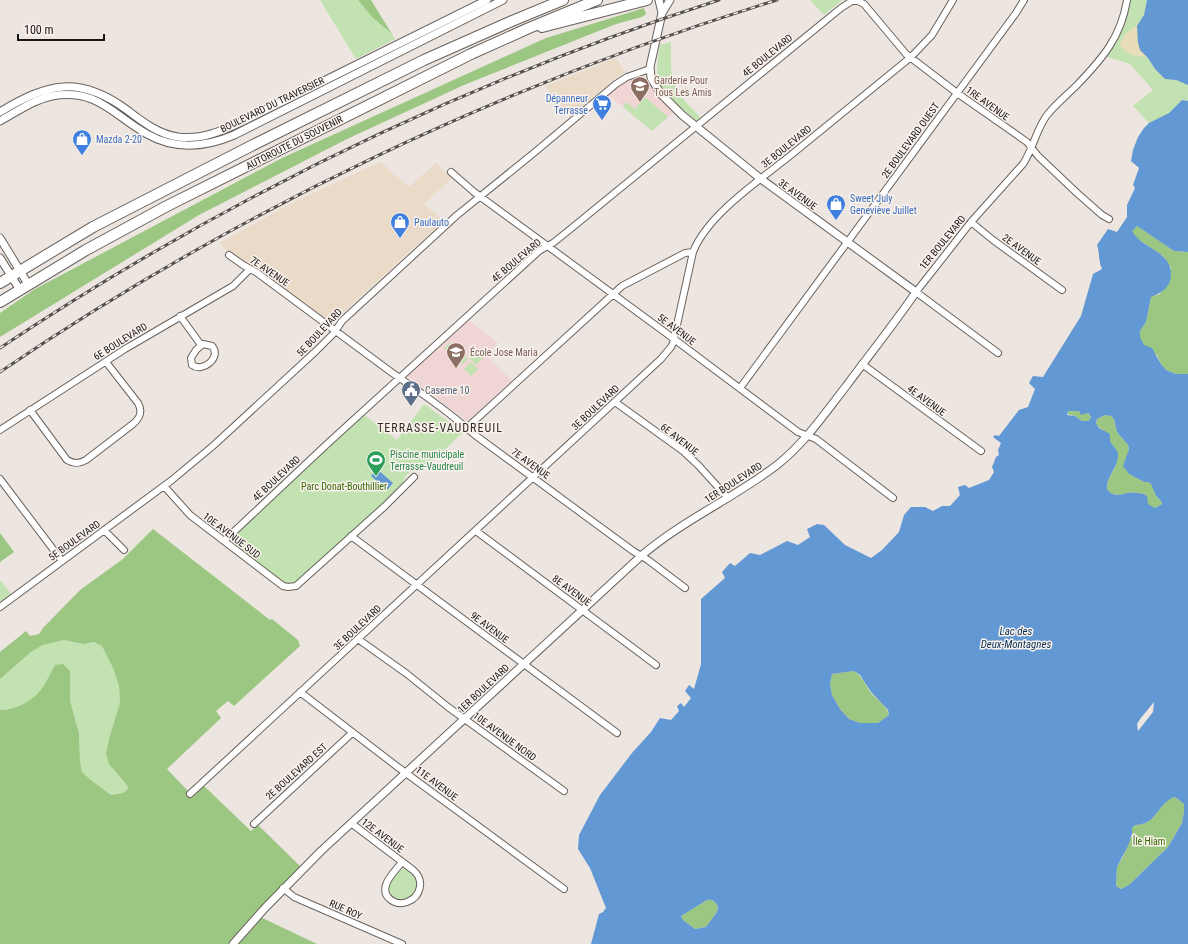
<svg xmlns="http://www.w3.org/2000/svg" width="1188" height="944" font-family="'Roboto Condensed',sans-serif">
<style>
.industrial{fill:#eadac8}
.education{fill:#f0d5d5}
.green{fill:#c2e2b1}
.forest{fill:#9bc782}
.sand{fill:#e7ddb8}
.water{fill:#6298d3;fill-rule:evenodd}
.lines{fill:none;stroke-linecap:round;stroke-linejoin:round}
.minor-casing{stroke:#68625d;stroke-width:8}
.tertiary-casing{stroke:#68625d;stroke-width:9}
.trunk-casing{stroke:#68625d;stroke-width:12}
.minor{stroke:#fff;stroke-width:6}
.tertiary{stroke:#fff;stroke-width:7}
.trunk{stroke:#fff;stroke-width:10}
.rail-casing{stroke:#53504d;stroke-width:3}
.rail{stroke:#faf2ed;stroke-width:1.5;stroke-dasharray:4.5;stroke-linecap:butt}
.labels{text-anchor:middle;stroke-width:3;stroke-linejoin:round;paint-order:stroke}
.street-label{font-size:10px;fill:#181614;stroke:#faf2ed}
.education-label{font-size:10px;fill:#785e54;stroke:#faf2ed;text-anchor:start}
.shop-label{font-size:10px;fill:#366cbe;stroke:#faf2ed;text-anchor:start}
.service-label{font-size:10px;fill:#4e5e75;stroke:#faf2ed;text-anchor:start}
.leisure-label{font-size:10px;fill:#27864d;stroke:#faf2ed;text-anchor:start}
.park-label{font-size:10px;fill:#336700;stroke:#faf2ed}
.water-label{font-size:11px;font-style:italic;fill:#073056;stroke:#faf2ed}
.quarter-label{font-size:12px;letter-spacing:1px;fill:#302b27;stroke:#faf2ed}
</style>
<rect width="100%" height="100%" fill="#ede5e0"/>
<path class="industrial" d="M616,58L625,72L613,80L571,117L545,86Z
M380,162L409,187L436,163L452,178L424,204L444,221L420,242L333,322L328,321L324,318L274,281L225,249L219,243L296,201Z"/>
<path class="education" d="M639,76V78H644L661,100L674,112L652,131L608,95L621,84Z
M467,319L498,343L486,355L512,381L467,421L407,376L409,372Z"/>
<path class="green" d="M320,0H358L372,17L392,34L395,39L356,59Z
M810,0H842L824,15Z
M1131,0H1147L1144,15L1137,26L1148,58L1155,69L1165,79L1176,80L1188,85V101L1182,100L1169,113L1149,123L1133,106L1153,90L1130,64L1105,56C1119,36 1126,24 1131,0Z
M671,42C671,57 670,73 675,86C680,98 692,108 701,118L697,121C664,95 651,90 660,45Z
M645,97L668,117L652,131L623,107L626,102L635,109Z
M451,342L457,348L450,354L444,348Z
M476,349L484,357L476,365L468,356Z
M460,351L468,359L462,365L454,356Z
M471,362L478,369L471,376L464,369Z
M424,404L460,430L462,433L426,468C415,468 404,472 403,485L385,503L296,583L287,584L283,583L233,545L232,539L235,534L363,414L397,440Z
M0,580L12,595L2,602L0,600Z
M64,640L83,644L94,642L102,646L113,668L119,686L120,703L110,735L106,753L119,776L127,785L128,790L123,793L111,795L92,781L82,772L80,762L79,733L70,701V671L55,665C51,672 44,687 39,692C29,703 14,710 0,710V679L31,652L43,645Z
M406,868C413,873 418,876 417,885C415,908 373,903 394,877C398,873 400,869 406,868Z"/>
<path class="forest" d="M358,0H371L392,34L372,17Z
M644,8L646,14L642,17L616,24L464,85L347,139L199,215L0,337V313L35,289L282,158L546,38Z
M1137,226L1174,251L1188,252V374H1176L1166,370L1161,364L1157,355L1144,345L1139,337L1140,331L1146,322L1151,297L1160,294L1171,268L1163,256L1135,237L1131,231Z
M1068,411H1079L1081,414L1088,413L1090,415L1091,419L1088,421H1082L1075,416L1067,414Z
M1105,415L1111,416L1114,419L1117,432L1128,445L1129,449L1128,453L1129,474L1144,482H1148L1151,484C1155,490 1154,497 1161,501L1162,504L1155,508L1147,504V496L1144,494C1139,493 1132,492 1127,493C1119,495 1113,497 1107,489C1107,477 1113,475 1116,464C1117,459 1117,455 1117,450C1110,445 1109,436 1103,430C1099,427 1098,427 1096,423L1097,419Z
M153,529L270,620L272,619L298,640L300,646L234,706L228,701L216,711L221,718L167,769L189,792L187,793L191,797L203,785L251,831L258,825L300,866L254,914L317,944H0V710C14,710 29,703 39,692C44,687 51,672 55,665L63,664L70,671V701L79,733L80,762L82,772L92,781L111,795L123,793L128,789L127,785L109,764L106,753L110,735L120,703L119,686L113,668L102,646L94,642L83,644L64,640L43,645L31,652L0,679V652L26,631L30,636L39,634L43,628L80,590L123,559Z
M0,533L14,552L0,562Z
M854,671C863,677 865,685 871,693C877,700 887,706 889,715L878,723H860L849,719L840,709L832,695L830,684L832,674Z
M1173,797L1178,799L1184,804V811L1182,823L1168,847L1129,885L1121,889L1116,886L1117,867L1123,857L1132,834V828L1135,825C1157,825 1157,804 1173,797Z
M707,900C713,899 715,902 718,906L717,912L706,927L695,929L683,920L681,916Z"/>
<path class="sand" d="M1137,26C1137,42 1136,46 1148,58C1135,55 1126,56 1120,44C1123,34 1128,31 1137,26Z"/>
<path class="water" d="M1147,0H1188V85L1176,80L1165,79L1155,69L1148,58L1140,50L1138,42L1137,26L1144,15Z
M1182,100L1188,101V252L1174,251L1137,226L1132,231C1141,249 1172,250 1171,276C1170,288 1161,293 1151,297L1146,322L1140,331V337L1144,345L1152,348L1161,364L1166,370L1176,374H1188V944H591L599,914L603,912L606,908L590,868L578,849L579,835L600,795L632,753L651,732L660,718L671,720L679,711L677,706L681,703L684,707L691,698L685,691L689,685L694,689L701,664V599L725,578L722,572L730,563L735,566L750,553L760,555L787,541L798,545L810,537L807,529L817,524L824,525L845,545L871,558L882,550L899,532L904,515L911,507H925L933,511L942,506H950L960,495L958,487L965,485L969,488L989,480L994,472L992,467L996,457L999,455L998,450L1001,443L993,437L995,435L999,436L1019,410L1028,407L1035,389L1029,383L1033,376L1043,377L1081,316L1093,274L1102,269C1098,260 1100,254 1097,245L1108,229L1117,232L1127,217V205L1135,188L1133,185L1139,168L1131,161L1133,150L1138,137L1144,128L1149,123L1169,113ZM1068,411H1079L1081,415L1088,413L1090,415L1091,418L1088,421H1082L1075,416L1067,415ZM1105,415L1111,416L1114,419L1117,432L1128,445L1129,449L1123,466L1129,474L1144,482H1148L1151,484L1156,496L1161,501L1162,504L1155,508L1148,504L1147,496L1144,494C1139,493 1132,492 1127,493C1119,495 1113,497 1107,489C1106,476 1119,467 1118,454C1117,446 1108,446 1110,434L1099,428L1096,423L1097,419ZM854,671L860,675L871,692L888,710L889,715L878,723H860L849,719L840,709L832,695L830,684L832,674ZM1154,702L1153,712L1138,731L1137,724L1140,719ZM1174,797L1178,799L1184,804V811L1182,823L1168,847L1129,885L1121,889L1116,886L1117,867L1128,846L1132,834V828L1135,825C1157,825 1157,804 1174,797ZM707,900C713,899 715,902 718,906L717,912L706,927L695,929L683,920L681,916Z
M377,469L393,483L387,490L371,476Z"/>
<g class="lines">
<g class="minor-casing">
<path id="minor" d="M451,172L474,192L666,333L798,432L816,439L893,498
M971,222L993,240L1062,290
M229,255L243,265L256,272L391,372C420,392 449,412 475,435L633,551L648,560L685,588
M180,316L201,345
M203,344L212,346C222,357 203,373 192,365L191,358L196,350Z
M998,353L916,292L971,222L1023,164C1033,149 1036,130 1047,115C1056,104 1067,95 1077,85C1103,58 1121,37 1127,0
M862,364L981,451
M740,388L1016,13L1024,0
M615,402L683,451L698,465L728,498
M30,410L67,460C74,464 79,464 86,460L133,424C140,418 143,412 138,403L106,362
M0,430L125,349L233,286L250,269
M469,430L471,424L622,286L685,253L693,252
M0,479L62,561
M164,486L190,515L283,586L288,587L296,586L385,506L414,477
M104,530L124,550
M476,531L656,665
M351,536L617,733
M224,541L326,445L539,251L553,243L568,231L841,8L852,1H858L864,4L906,54L957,93L1027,142L1038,156L1077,193L1102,215L1109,219
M0,607L172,480L214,445L316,351L334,333L342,321L456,216L535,152L616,84L627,77L650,69
M358,639L407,674L448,707L564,791
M300,692L399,768L564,889
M190,794L661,359L671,347L673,343L693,252C708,214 760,180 791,155C831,122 871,90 911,57L932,35L953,0
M351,823L413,870C425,880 421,897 407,902C396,906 382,898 386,885C388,877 397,869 402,862
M254,824L352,733
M283,888L294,897L402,944"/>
</g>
<g class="tertiary-casing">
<path id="tertiary" d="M659,0L662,13
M0,112C48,83 79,75 127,110C143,122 158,134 178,137C202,140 222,131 243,121L487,0
M0,121C16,112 33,100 52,96C97,88 113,115 147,134C175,150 206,147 234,135L503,0
M0,238L28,284
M0,258L20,290
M233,944L265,908L321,851L641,556C683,520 734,498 777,465C805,443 825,413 847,385C870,354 894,324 916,292L761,179L682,115L661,94L651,78L650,67L662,13L670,0"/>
</g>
<g class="trunk-casing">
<path id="trunk" d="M542,27L647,0
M0,283L93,227L251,146L424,60L512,21L563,0
M0,302L86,250L167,206L471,54L529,28L597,0"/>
</g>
<use href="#minor" class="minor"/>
<use href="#tertiary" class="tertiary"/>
<use href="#trunk" class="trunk"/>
<g class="rail-casing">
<path id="rail" d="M0,348C222,200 465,82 719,0
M0,372C238,210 502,85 777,0"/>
</g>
<use href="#rail" class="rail"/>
</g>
<defs>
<g id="school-pin" transform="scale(1)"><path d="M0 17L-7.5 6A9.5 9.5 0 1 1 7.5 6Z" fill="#8d6e63" stroke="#faf2ed"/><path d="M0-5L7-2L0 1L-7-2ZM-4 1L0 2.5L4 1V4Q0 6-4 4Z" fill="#fff"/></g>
<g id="supermarket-pin" transform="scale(1)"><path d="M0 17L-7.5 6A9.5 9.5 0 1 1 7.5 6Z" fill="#3f7fe0" stroke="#faf2ed"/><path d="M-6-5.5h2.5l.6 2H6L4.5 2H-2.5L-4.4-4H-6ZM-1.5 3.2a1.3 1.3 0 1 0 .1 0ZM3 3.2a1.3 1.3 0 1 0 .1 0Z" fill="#fff"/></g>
<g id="shop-pin" transform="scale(1)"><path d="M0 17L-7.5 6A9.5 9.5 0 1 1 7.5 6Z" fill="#3f7fe0" stroke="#faf2ed"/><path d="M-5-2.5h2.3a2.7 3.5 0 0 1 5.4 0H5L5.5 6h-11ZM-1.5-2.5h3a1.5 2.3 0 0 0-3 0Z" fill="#fff"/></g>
<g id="civic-pin" transform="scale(1)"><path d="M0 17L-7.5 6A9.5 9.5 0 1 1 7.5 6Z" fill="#5c6f8a" stroke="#faf2ed"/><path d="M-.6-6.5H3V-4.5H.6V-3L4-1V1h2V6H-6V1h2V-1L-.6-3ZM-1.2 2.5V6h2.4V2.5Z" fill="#fff"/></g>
<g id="stadium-pin" transform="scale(1)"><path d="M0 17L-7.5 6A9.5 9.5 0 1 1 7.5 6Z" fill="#2e9e5b" stroke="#faf2ed"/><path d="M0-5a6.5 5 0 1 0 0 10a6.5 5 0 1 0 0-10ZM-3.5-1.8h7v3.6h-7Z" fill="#fff"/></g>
</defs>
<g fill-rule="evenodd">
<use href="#school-pin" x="640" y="86"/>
<use href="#supermarket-pin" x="602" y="104"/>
<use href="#shop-pin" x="82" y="139"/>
<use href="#shop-pin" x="836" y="204"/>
<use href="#shop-pin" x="400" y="222"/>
<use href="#school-pin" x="456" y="352"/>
<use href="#civic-pin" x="411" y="390"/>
<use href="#stadium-pin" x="376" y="460"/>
</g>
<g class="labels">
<g class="street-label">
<text transform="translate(767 55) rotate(-39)" y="4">4E BOULEVARD</text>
<text transform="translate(988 103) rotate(36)" y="4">1RE AVENUE</text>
<text transform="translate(272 104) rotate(-26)" y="4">BOULEVARD DU TRAVERSIER</text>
<text transform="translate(910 140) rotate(-54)" y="4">2E BOULEVARD OUEST</text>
<text transform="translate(294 142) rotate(-27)" y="4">AUTOROUTE DU SOUVENIR</text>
<text transform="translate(786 146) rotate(-39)" y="4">3E BOULEVARD</text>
<text transform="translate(798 194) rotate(36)" y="4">3E AVENUE</text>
<text transform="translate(942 242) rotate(-51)" y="4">1ER BOULEVARD</text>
<text transform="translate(1022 249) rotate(36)" y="4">2E AVENUE</text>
<text transform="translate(516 260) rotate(-40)" y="4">4E BOULEVARD</text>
<text transform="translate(270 271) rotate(34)" y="4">7E AVENUE</text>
<text transform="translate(677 329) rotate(37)" y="4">5E AVENUE</text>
<text transform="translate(319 332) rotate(-47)" y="4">5E BOULEVARD</text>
<text transform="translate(120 341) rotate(-32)" y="4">6E BOULEVARD</text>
<text transform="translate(927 400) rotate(36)" y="4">4E AVENUE</text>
<text transform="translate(595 407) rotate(-43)" y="4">3E BOULEVARD</text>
<text transform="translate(680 439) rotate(38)" y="4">6E AVENUE</text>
<text transform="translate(531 463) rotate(36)" y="4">7E AVENUE</text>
<text transform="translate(276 478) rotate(-43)" y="4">4E BOULEVARD</text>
<text transform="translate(733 482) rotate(-33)" y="4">1ER BOULEVARD</text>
<text transform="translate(232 535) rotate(37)" y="4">10E AVENUE SUD</text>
<text transform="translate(74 540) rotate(-36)" y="4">5E BOULEVARD</text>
<text transform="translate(572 590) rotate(36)" y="4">8E AVENUE</text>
<text transform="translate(357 627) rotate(-43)" y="4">3E BOULEVARD</text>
<text transform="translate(490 627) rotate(37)" y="4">9E AVENUE</text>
<text transform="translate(483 688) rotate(-43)" y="4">1ER BOULEVARD</text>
<text transform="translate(505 736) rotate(36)" y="4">10E AVENUE NORD</text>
<text transform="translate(296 771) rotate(-42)" y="4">2E BOULEVARD EST</text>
<text transform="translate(437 783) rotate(37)" y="4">11E AVENUE</text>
<text transform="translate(383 835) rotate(37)" y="4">12E AVENUE</text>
<text transform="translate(346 909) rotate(24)" y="4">RUE ROY</text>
</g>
<g class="education-label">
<text x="654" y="84">Garderie Pour<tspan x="654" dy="12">Tous Les Amis</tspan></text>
<text x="470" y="356">École Jose Maria</text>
</g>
<g class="shop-label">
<text x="588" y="102" text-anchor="end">Dépanneur<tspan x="588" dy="12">Terrasse</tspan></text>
<text x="96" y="143">Mazda 2-20</text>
<text x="850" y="202">Sweet July<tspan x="850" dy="12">Geneviève Juillet</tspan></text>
<text x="414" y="226">Paulauto</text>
</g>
<g class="service-label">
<text x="425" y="394">Caserne 10</text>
</g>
<g class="leisure-label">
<text x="390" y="458">Piscine municipale<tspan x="390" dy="12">Terrasse-Vaudreuil</tspan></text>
</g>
<g class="park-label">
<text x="344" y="490">Parc Donat-Bouthillier</text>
<text x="1149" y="845">Île Hiam</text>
</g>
<g class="water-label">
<text x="1016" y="635">Lac des<tspan x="1016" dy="13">Deux-Montagnes</tspan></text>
</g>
<g class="quarter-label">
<text x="440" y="432">TERRASSE-VAUDREUIL</text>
</g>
</g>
<path d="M18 34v6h86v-6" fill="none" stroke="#181614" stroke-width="2"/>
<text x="24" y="34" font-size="12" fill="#181614" stroke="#faf2ed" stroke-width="3" paint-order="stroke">100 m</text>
</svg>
